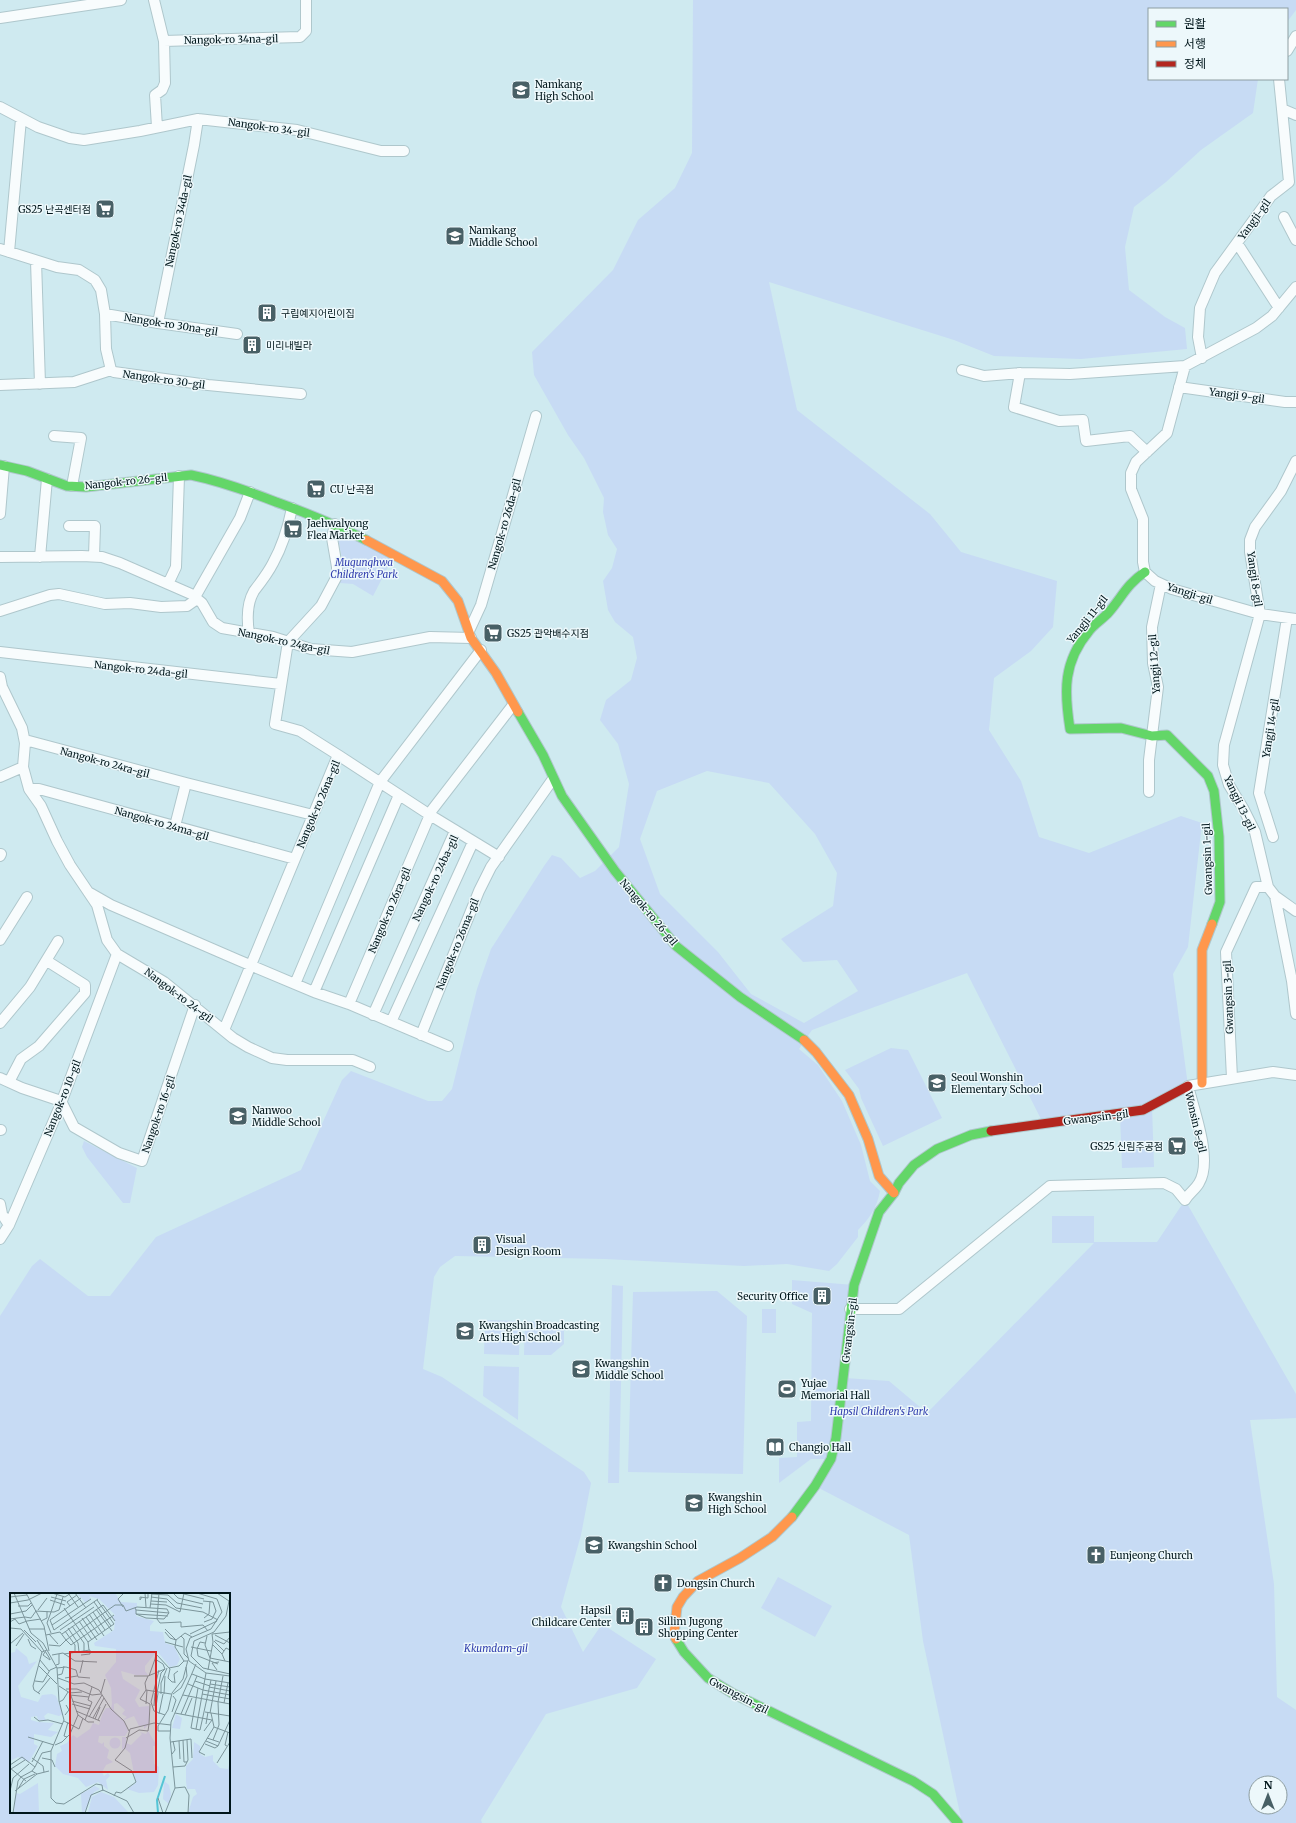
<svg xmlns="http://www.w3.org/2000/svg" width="1296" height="1823" font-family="Merriweather,'Noto Sans KR',serif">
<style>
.green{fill:#c7dbf4;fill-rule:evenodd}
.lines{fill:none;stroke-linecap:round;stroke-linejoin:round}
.street-casing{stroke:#afc7cc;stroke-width:12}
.fast-casing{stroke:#afc7cc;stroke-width:11}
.slow-casing{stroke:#afc7cc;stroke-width:11}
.jam-casing{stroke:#afc7cc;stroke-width:11}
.street{stroke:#f8fcfd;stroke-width:10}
.fast{stroke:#63d668;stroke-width:9}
.slow{stroke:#ff974d;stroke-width:9}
.jam{stroke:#b3261e;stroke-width:9}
.labels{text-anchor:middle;stroke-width:3;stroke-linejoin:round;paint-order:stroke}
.street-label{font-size:10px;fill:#00161b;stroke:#edf8fb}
.poi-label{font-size:10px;fill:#00161b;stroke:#edf8fb;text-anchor:start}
.park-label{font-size:10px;font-style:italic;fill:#313eae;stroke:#edf8fb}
.inset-river{fill:none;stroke:#54c4d5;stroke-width:2}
.inset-road{fill:none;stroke:#7c959b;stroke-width:1}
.view{fill:#d62828;fill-opacity:0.15;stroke:#d62828;stroke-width:2}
.inset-edge{fill:none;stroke:#00161b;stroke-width:2}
</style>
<rect width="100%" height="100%" fill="#cfeaf0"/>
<path class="green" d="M693,0H1296V10L1287,22V9H1149V79H1258L1253,113L1201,150L1166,182L1134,207L1125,247L1129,290L1165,317L1185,328L1187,349L1081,359L994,356L954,340L769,282L797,410L930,514L961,552L1057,581L1053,627L1031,651L994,678L989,730L1021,781L1039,837L1089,853L1181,816L1202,823L1188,947L1173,974L1188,1086L1152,1106L1154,1167L1122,1168L1120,1114L1043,1123L967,973L812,1030L799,1049L818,1065L842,1101L861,1145L870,1181L880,1191C877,1208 869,1219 858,1230V1237L837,1264L829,1271L787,1264L744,1266L605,1259L455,1256L440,1267L434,1277L423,1369L442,1377L584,1472L591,1483L581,1535L561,1607L583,1652L602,1624L656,1659L637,1688L546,1714L481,1820L482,1823H0V1316L32,1266L40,1259L88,1296H110L156,1237L301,1170L342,1080L351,1071L428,1101H442L452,1089L477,989L491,949L544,866L552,855L561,858L580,878L595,871L619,847L629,784L618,744L600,720L606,700L631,680L637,658L633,637L615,622L608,610L603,581L612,568L617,549L608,535L603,512L604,498L584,458L568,435L534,375L532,352L613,270L638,220L675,188L692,153ZM707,771L769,783L815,834L837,873L833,906L781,939L803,962L837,960L858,991L804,1023L751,994L718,952L660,894L640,839L657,791ZM11,1594H229V1812H11Z
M341,532L389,558L390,563L373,596L353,584L340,583L342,558L337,534Z
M891,1048L908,1050L942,1118L883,1146L861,1098L859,1089L845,1070Z
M84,1141L137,1168L130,1203H123L87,1157L82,1147Z
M1185,1200L1296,1394V1418L1250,1420L1274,1584L1277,1697L1296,1710V1823H962L923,1641L909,1535L815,1486L831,1459H811L779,1483V1458L797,1457V1422L811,1421L812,1313L792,1304V1280L854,1285L845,1378L889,1381L927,1413L1094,1243H1052V1216H1094V1242H1157ZM1256,1783H1280V1807H1256Z
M612,1285L623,1286L619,1483H608Z
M717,1291L747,1316L743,1474L628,1472L633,1292Z
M762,1309H776V1333H762Z
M485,1320L520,1321L519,1355L484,1354Z
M525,1321L564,1323V1344L551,1355H524Z
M484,1366L519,1367L518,1420L483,1396Z
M778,1577L832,1606L815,1637L761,1608Z"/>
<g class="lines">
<g class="street-casing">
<path id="street" d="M154,0L164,41L165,83L162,90L155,95L157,127
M0,18L121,0
M164,41L300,37L306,31V0
M1287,51L1296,36
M1279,79L1282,109L1296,115
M0,107L38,127L70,138L84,140L140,131L198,119L297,130L381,151H404
M1284,217L1296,240
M1237,243L1279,308
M0,249L57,267L79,270L95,280L101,290L105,314L106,349L111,370L114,372L208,385L301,394
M9,252L21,119
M36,261L40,384
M1296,287L1272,316L1256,328L1185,366L1167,433L1136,462L1131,473V489L1143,519V562L1145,572L1155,581L1172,589L1260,614L1296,619
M105,314L158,323L237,334
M158,323L194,145L198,119
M1202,358L1198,337L1200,308L1215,273L1271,196L1289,182L1282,109
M962,370L984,376L1020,373L1070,374L1185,366
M1020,373L1014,407L1059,421L1083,420L1086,441L1130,436L1147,452
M0,385L74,382L111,370
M1179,387L1285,402H1296
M54,436L81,438L72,486
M1296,461L1281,491L1255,527L1250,540V552L1260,614L1224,745L1223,765L1229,785L1243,808L1255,832L1268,887L1275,896L1296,911
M0,514L4,466
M69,526H95L94,556
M0,557L82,556L102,557L120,563L191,594L202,603L213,622L222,628L273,637L311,649L352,652L430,637L471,638
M40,557L47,479
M168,584L176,567L179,476
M195,597L240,518L250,492
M0,611L50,595L59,594L105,604L130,603L161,607L187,606L197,599
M469,631L481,605L536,416
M249,633C247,620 247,603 254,591C261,582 268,573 273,563C283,545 288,528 292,508
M0,652L281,684
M0,677L2,687L22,728L25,743L23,767L29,789L41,806L57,841L70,865L97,905L107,940L117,954L164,982L233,1038L248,1047L272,1058L287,1060H353L370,1067
M25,743L29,741L186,783L313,815
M338,755L430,815L499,857
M0,777L23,767
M29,789H39L295,859
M1149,792V760L1158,687L1153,663L1152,627L1161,584
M175,826L186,783
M1273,837L1259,793L1287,618
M0,856L1,854
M90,893L111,905L238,960L314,992L349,1004L448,1046
M1275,896L1292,981L1296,1014
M0,940L27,897
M295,984L380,782L481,650
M314,992L399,795
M349,1004L432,810L513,705
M373,1015L455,831
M391,1022L473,842
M0,1023L30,987L58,941
M224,1030L338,755L300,731L275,724L288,642L321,606L337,576V567L332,538L335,524
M421,1035L479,891L491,867L553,779
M0,1078L22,1088L61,1101L74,1127L119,1153L142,1161L195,1005
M1232,1078L1226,952L1256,887H1268
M9,1082L21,1059L39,1046L85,993V985L47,961
M0,1130H1
M0,1204L2,1214L9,1225
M0,1239L9,1225L60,1106L117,954
M850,1309H899L1050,1186L1164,1183L1176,1189L1185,1200C1189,1193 1195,1190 1199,1183C1213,1160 1194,1111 1188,1086L1273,1072L1296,1075"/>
</g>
<g class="fast-casing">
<path id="fast" d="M0,465L27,471L67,486L86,487L191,475C220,481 248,491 276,502C307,513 336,525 366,540
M1145,572C1127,584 1122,597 1109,612C1103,619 1094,624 1089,631C1063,662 1064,691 1070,729L1121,728L1152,736L1167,735L1208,776L1214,791L1219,837L1220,902L1212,924
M518,712L543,755L562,796L615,871L676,946L740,997L804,1040
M792,1517L815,1486L831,1459L836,1438L854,1285L879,1212L894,1193L899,1183L914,1165L937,1149L971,1135L991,1131
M676,1639L684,1652L708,1678L732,1693L913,1781L933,1794L958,1823"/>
</g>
<g class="slow-casing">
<path id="slow" d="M366,540L442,581L458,601L471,638L496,673L518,712
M804,1040L816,1052L849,1095L868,1139L879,1176L894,1193
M1202,1083V950L1212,924
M676,1639L674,1635L677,1607L683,1597L698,1581L740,1558L772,1537L792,1517"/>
</g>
<g class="jam-casing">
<path id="jam" d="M991,1131L1143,1110L1188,1086"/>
</g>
<use href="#street" class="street"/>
<use href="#fast" class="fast"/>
<use href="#slow" class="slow"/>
<use href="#jam" class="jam"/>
</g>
<defs>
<g id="school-square" transform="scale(1)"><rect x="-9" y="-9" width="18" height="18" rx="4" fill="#486066" stroke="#edf8fb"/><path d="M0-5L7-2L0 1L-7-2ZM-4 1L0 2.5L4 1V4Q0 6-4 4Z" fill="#fff"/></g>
<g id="supermarket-square" transform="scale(1)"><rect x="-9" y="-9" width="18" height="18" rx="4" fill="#486066" stroke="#edf8fb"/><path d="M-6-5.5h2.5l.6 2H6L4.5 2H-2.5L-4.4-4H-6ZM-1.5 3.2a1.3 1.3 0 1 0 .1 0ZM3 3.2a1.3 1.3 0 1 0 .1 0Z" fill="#fff"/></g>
<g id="building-square" transform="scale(1)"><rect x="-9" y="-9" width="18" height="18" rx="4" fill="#486066" stroke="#edf8fb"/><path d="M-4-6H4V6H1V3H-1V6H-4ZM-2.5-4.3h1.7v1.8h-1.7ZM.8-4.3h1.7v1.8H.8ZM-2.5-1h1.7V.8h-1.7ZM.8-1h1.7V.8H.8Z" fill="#fff"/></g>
<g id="stadium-square" transform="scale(1)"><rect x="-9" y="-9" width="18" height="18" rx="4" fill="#486066" stroke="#edf8fb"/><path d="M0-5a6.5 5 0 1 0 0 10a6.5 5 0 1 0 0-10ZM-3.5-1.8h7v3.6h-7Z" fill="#fff"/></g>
<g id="library-square" transform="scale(1)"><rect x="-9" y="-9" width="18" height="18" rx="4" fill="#486066" stroke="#edf8fb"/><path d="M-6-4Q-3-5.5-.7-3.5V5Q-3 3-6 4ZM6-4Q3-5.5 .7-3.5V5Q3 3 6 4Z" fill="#fff"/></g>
<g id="church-square" transform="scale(1)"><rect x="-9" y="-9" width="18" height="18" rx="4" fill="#486066" stroke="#edf8fb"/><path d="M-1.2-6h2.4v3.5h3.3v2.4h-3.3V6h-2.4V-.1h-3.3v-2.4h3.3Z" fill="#fff"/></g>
</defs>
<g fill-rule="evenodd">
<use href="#school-square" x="521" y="90"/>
<use href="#supermarket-square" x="105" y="209"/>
<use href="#school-square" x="455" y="236"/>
<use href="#building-square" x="267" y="313"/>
<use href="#building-square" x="252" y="345"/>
<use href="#supermarket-square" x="316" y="489"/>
<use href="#supermarket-square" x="293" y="529"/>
<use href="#supermarket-square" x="493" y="633"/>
<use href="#school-square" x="937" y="1083"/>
<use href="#school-square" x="238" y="1116"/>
<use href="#supermarket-square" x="1177" y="1146"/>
<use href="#building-square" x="482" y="1245"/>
<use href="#building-square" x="822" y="1296"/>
<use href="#school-square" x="465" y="1331"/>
<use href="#school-square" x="581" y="1369"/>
<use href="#stadium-square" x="787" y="1389"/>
<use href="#library-square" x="775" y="1447"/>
<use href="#school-square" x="694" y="1503"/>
<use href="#school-square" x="594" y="1545"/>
<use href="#church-square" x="1096" y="1555"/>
<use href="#church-square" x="663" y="1583"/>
<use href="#building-square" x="625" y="1616"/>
<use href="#building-square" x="644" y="1627"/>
</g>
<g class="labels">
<g class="street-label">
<text transform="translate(231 39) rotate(-1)" y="4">Nangok-ro 34na-gil</text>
<text transform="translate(269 127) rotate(8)" y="4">Nangok-ro 34-gil</text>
<text transform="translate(1254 219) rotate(-54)" y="4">Yangji-gil</text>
<text transform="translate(178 221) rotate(-78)" y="4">Nangok-ro 34da-gil</text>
<text transform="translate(171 324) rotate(9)" y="4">Nangok-ro 30na-gil</text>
<text transform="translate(164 379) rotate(8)" y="4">Nangok-ro 30-gil</text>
<text transform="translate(1237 395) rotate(8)" y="4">Yangji 9-gil</text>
<text transform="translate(126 481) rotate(-6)" y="4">Nangok-ro 26-gil</text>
<text transform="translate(504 524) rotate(-74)" y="4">Nangok-ro 26da-gil</text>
<text transform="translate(1255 579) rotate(82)" y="4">Yangji 8-gil</text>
<text transform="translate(1190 593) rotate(18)" y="4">Yangji-gil</text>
<text transform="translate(1087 619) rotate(-51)" y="4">Yangji 11-gil</text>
<text transform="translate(284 641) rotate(12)" y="4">Nangok-ro 24ga-gil</text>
<text transform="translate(1154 664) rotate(-94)" y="4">Yangji 12-gil</text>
<text transform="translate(141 669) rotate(6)" y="4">Nangok-ro 24da-gil</text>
<text transform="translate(1270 728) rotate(-81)" y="4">Yangji 14-gil</text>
<text transform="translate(105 762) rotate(15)" y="4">Nangok-ro 24ra-gil</text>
<text transform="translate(1240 803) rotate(65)" y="4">Yangji 13-gil</text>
<text transform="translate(318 804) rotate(-67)" y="4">Nangok-ro 26na-gil</text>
<text transform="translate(162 823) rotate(16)" y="4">Nangok-ro 24ma-gil</text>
<text transform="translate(1207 859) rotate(-92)" y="4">Gwangsin 1-gil</text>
<text transform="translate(435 878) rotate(-65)" y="4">Nangok-ro 24ba-gil</text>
<text transform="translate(389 910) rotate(-67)" y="4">Nangok-ro 26ra-gil</text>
<text transform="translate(649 912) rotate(50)" y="4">Nangok-ro 26-gil</text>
<text transform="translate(457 944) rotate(-68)" y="4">Nangok-ro 26ma-gil</text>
<text transform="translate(179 995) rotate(37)" y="4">Nangok-ro 24-gil</text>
<text transform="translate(1228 997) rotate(-92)" y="4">Gwangsin 3-gil</text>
<text transform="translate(62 1098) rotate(-68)" y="4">Nangok-ro 10-gil</text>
<text transform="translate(158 1114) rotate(-71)" y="4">Nangok-ro 16-gil</text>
<text transform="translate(1096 1117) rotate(-7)" y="4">Gwangsin-gil</text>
<text transform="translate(1196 1122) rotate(77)" y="4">Wonsin 8-gil</text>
<text transform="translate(849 1330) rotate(-83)" y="4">Gwangsin-gil</text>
<text transform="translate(739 1695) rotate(28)" y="4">Gwangsin-gil</text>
</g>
<g class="poi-label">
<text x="535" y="88">Namkang<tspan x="535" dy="12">High School</tspan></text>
<text x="91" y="213" text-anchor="end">GS25 난곡센터점</text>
<text x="469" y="234">Namkang<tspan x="469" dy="12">Middle School</tspan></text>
<text x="281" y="317">구립예지어린이집</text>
<text x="266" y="349">미리내빌라</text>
<text x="330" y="493">CU 난곡점</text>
<text x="307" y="527">Jaehwalyong<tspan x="307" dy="12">Flea Market</tspan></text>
<text x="507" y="637">GS25 관악배수지점</text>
<text x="951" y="1081">Seoul Wonshin<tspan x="951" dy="12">Elementary School</tspan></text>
<text x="252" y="1114">Nanwoo<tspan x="252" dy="12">Middle School</tspan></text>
<text x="1163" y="1150" text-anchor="end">GS25 신림주공점</text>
<text x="496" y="1243">Visual<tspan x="496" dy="12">Design Room</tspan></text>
<text x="808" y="1300" text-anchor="end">Security Office</text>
<text x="479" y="1329">Kwangshin Broadcasting<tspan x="479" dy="12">Arts High School</tspan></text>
<text x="595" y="1367">Kwangshin<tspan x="595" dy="12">Middle School</tspan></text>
<text x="801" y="1387">Yujae<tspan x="801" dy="12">Memorial Hall</tspan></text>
<text x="789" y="1451">Changjo Hall</text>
<text x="708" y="1501">Kwangshin<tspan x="708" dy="12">High School</tspan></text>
<text x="608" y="1549">Kwangshin School</text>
<text x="1110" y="1559">Eunjeong Church</text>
<text x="677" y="1587">Dongsin Church</text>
<text x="611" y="1614" text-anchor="end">Hapsil<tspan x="611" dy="12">Childcare Center</tspan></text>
<text x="658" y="1625">Sillim Jugong<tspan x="658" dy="12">Shopping Center</tspan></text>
</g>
<g class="park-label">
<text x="364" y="566">Mugunghwa<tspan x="364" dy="12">Children's Park</tspan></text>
<text x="879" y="1415">Hapsil Children's Park</text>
<text x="496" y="1652">Kkumdam-gil</text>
</g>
</g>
<g transform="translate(10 1593)">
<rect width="220" height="220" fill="#cfeaf0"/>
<path d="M67,0H105L111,9L127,10L126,23L144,28L140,33V38L153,39L155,50L164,53L170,66L167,72L160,74L147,58L135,73V78L138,82H126L111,78L113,86L130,97L125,107L129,114L139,113V131L134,136V133H129L124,123L114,127L118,138L115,143H89L88,149L92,151L94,149V153L99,157L97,165L103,169L96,172L92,179L94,183L98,180L100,183L96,187L98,197L88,189L76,194L68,185L53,181L45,173L47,161L52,158L50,153L57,150L63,142L67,145L80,136L83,130L89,132L92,122L96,115H101L102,111L101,95L95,82L106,69V56L85,53L84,50L104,37L105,28L102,24L105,22L89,6L79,3L81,6L75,9ZM107,110L115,117L112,121L117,124L113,127L104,118V111ZM6,55L17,64L19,71L27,68L8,93L11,104L28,109L32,102L42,101L46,103L53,121L49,123L38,120L34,123L36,127H28L27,123L21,124V127L28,129L44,130L38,137L48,139L41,144L24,141V151L28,153L19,169L8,164L0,168V60L5,59ZM166,121L172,125L170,136L162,135ZM138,138L147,153H143L144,171L149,174L148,192L144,199L129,200L117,196L126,190L120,160L114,155L112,157V144H116V150L121,152L132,141L130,139L136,141ZM99.5 150a5.5 5.5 0 1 1 11 0a5.5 5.5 0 1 1-11 0ZM184,149L190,153V161L195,164L203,162V168L210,175L218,176L220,168V220H178L183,204L187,201L185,196H177L176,189V173L183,166ZM154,188L159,192L161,201L159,211L153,206ZM28,190L29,220H4L6,200L10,201ZM85,193L90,196L84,199L74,220H72L71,201ZM91,199L104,204L119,220L78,219L82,204Z" fill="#c7dbf4" fill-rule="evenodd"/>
<path class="inset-river" d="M148,220L147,207L155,183"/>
<path class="inset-road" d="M4,0L21,40L33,50L47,75L49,108L54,127L41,158V205L46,210L54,211L86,191L92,192L93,198M16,0L34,33L39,58M42,0L55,4L61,0M58,0L68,14M65,0L76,15M135,0L136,14M149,0L147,26L150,30L171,29V34L193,32L198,38M163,0L168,5L193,11M170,0L194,6M187,0L207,6L212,19L201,36L180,45L176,56L179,68L196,80L220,83M207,0L219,8L216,23L204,39L184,48L181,63L193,75L220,81M141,1L158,2L167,10L192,15M0,4L17,2M41,4L56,8M132,4L130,7V4L138,5V0M141,4L157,6M157,6L166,15L193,19M40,7L55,12M141,8L157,9M193,8L203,9L206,18L202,26L194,29M84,9L101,33M0,10L18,7L32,0M141,11L156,12M156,12L170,19L174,0M8,13H18L21,10M60,13L57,9L67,2M113,14L108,6L114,0M54,15L78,49L79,57M125,15L126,17L159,20M140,15L142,0M86,16L102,38M28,17L37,5M126,17V21L158,23M25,18L44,19L49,17L53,4M41,19L37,30L41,40M41,19L47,1M83,19L95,37M193,19L208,27M0,21L16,18L22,12M79,21L94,43M126,21L136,25L154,26L159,20M15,24L21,25L26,18M76,24L89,42M72,25L87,47M194,25L199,21L200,8M0,26L15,24M17,28L31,26M31,28L37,25V18M69,28L82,47M0,29L5,26L9,31L17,28M42,32L81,6M62,33L74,50V58M0,35L11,36L32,59M58,35L68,50L69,59M19,36H35M155,36L166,47M14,37L26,49M44,37L88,6M44,37L40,27L71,5M50,37L84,14M55,38L65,52V59M155,39L160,45L166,47M39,41L48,51M52,41L93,12L105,28M180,41L207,28M36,42L50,39L56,47L105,12H113L116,18L127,14L157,16L159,20M205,42L220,50M171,43L174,46V61L178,65M197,43L195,52L200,65M18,46L21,53L26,56M27,47L34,58M205,47L214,51L220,44M204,48L214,58M78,49L104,31L87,7M155,49L173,54M195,50L190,49L187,56L188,63L208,71M0,51L13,40M39,52L50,53L56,47L61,52L104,22M203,52L212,61M6,53L14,41M181,54L201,58M35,58L40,66V67L33,62L35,59M54,61L80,57V61L71,62M42,62L53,60L65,68L87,69M200,65L220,69M30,67L39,78M174,68L165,54L166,47L175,40L182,44M215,68L212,61L216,55L220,57M46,72L49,71V61M29,73L47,91M47,75L56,74L66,77L68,84L80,85M159,75L169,73L174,68H177M155,76L138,83L135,90L136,97L161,101M149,77L141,109L144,118L155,122M198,77L203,49L202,41L220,39M207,77L202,70L209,69M70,80L73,67M182,81L195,86L220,90M48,82L52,81L54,73M124,83H138M139,83L145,66M48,85L64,91L74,90L89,97L101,116L114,128L119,138M55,85L67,83M25,88L33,89L40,77L47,74M185,88L200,93M165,90L164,81L168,78M178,91L193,97L220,102M200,91L220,94M49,93L60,100L68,122L78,129H84M199,94L220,98M188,95L181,135L190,137L201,87M56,96H67L82,102L91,101M136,97L130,106L140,111L139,131M28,100L40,85M59,100L72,99M91,100L95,86M147,100L151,80L155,76L153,71L145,66L146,61L160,76L158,85L162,89H165M30,101L24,97L23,93L32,59L37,57M151,101V90L157,75M154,101L155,83M163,101L171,95L177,83L176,74M192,101L220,106M60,102L79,104M173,102L220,111M62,108L81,113M49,109L53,107L58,99M214,110L218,90M62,111L80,116M136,111L137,97M144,113L145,100M146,114L148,100M66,118L90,128M162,119L166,107L163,103M195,119L220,123M165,120L202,127L194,138M200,120L206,88M201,120L204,134M149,121L153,101M171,121L187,83M55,122L59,117L56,112M175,122L182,105M24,124L29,128L38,127L53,131M79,124L92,102M83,125L94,105M85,126L90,114M75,127L82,109L78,107L82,94M88,127L96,111M54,128L69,136L73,125M196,131L198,119M186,136L196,80M160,138H148V133L158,117L162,100L173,86L178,67M18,144L44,152M57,144L54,143L58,129M116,145L129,137L138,138L139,131M197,145L209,149M173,147L174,169H177M203,147L209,132L208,109L213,83M169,148L170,166M196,148L208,153M161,149L181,146L182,165M195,151L205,155L208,153L220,127M45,152L52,149L60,141L68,122M217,153L215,152L218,139M162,161L165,157L163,148M195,162L189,159L204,134L220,140M22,165L33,173L34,179M32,165L42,167L45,174M22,169L33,148M207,170L220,149M0,172L12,164L25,174L22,178M25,174L32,160L41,158M163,174L175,173L178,167L177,147M0,175L11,184L22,178M1,176L15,167M22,178L27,181L39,178M165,195L175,194L179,202L178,220M8,196L14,186L25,181M0,198L3,185L19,171M5,198L27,181M104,203L106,199L111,200L126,189L122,178L105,167L115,155L120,136L144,130L161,132M148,205L153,220M3,220L8,188L11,184L16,188M75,220L81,202L93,197L117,208L124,220M155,220L165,195L160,145L161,129L186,71"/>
<path class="view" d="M60,59H146V179H60Z"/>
<rect width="220" height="220" class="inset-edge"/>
</g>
<rect x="1148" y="8" width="140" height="72" fill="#edf8fb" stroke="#8e9ea1"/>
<rect x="1156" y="21" width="20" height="6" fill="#63d668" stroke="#8e9ea1"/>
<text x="1184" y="28" font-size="12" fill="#00161b">원활</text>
<rect x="1156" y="41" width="20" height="6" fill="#ff974d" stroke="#8e9ea1"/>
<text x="1184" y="48" font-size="12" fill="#00161b">서행</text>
<rect x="1156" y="61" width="20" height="6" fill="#b3261e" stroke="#8e9ea1"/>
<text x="1184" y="68" font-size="12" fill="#00161b">정체</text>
<g transform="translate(1268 1795)"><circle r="19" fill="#edf8fb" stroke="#8e9ea1"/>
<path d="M0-3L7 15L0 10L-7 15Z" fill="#486066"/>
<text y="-6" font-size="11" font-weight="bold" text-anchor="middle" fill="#00161b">N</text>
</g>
</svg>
